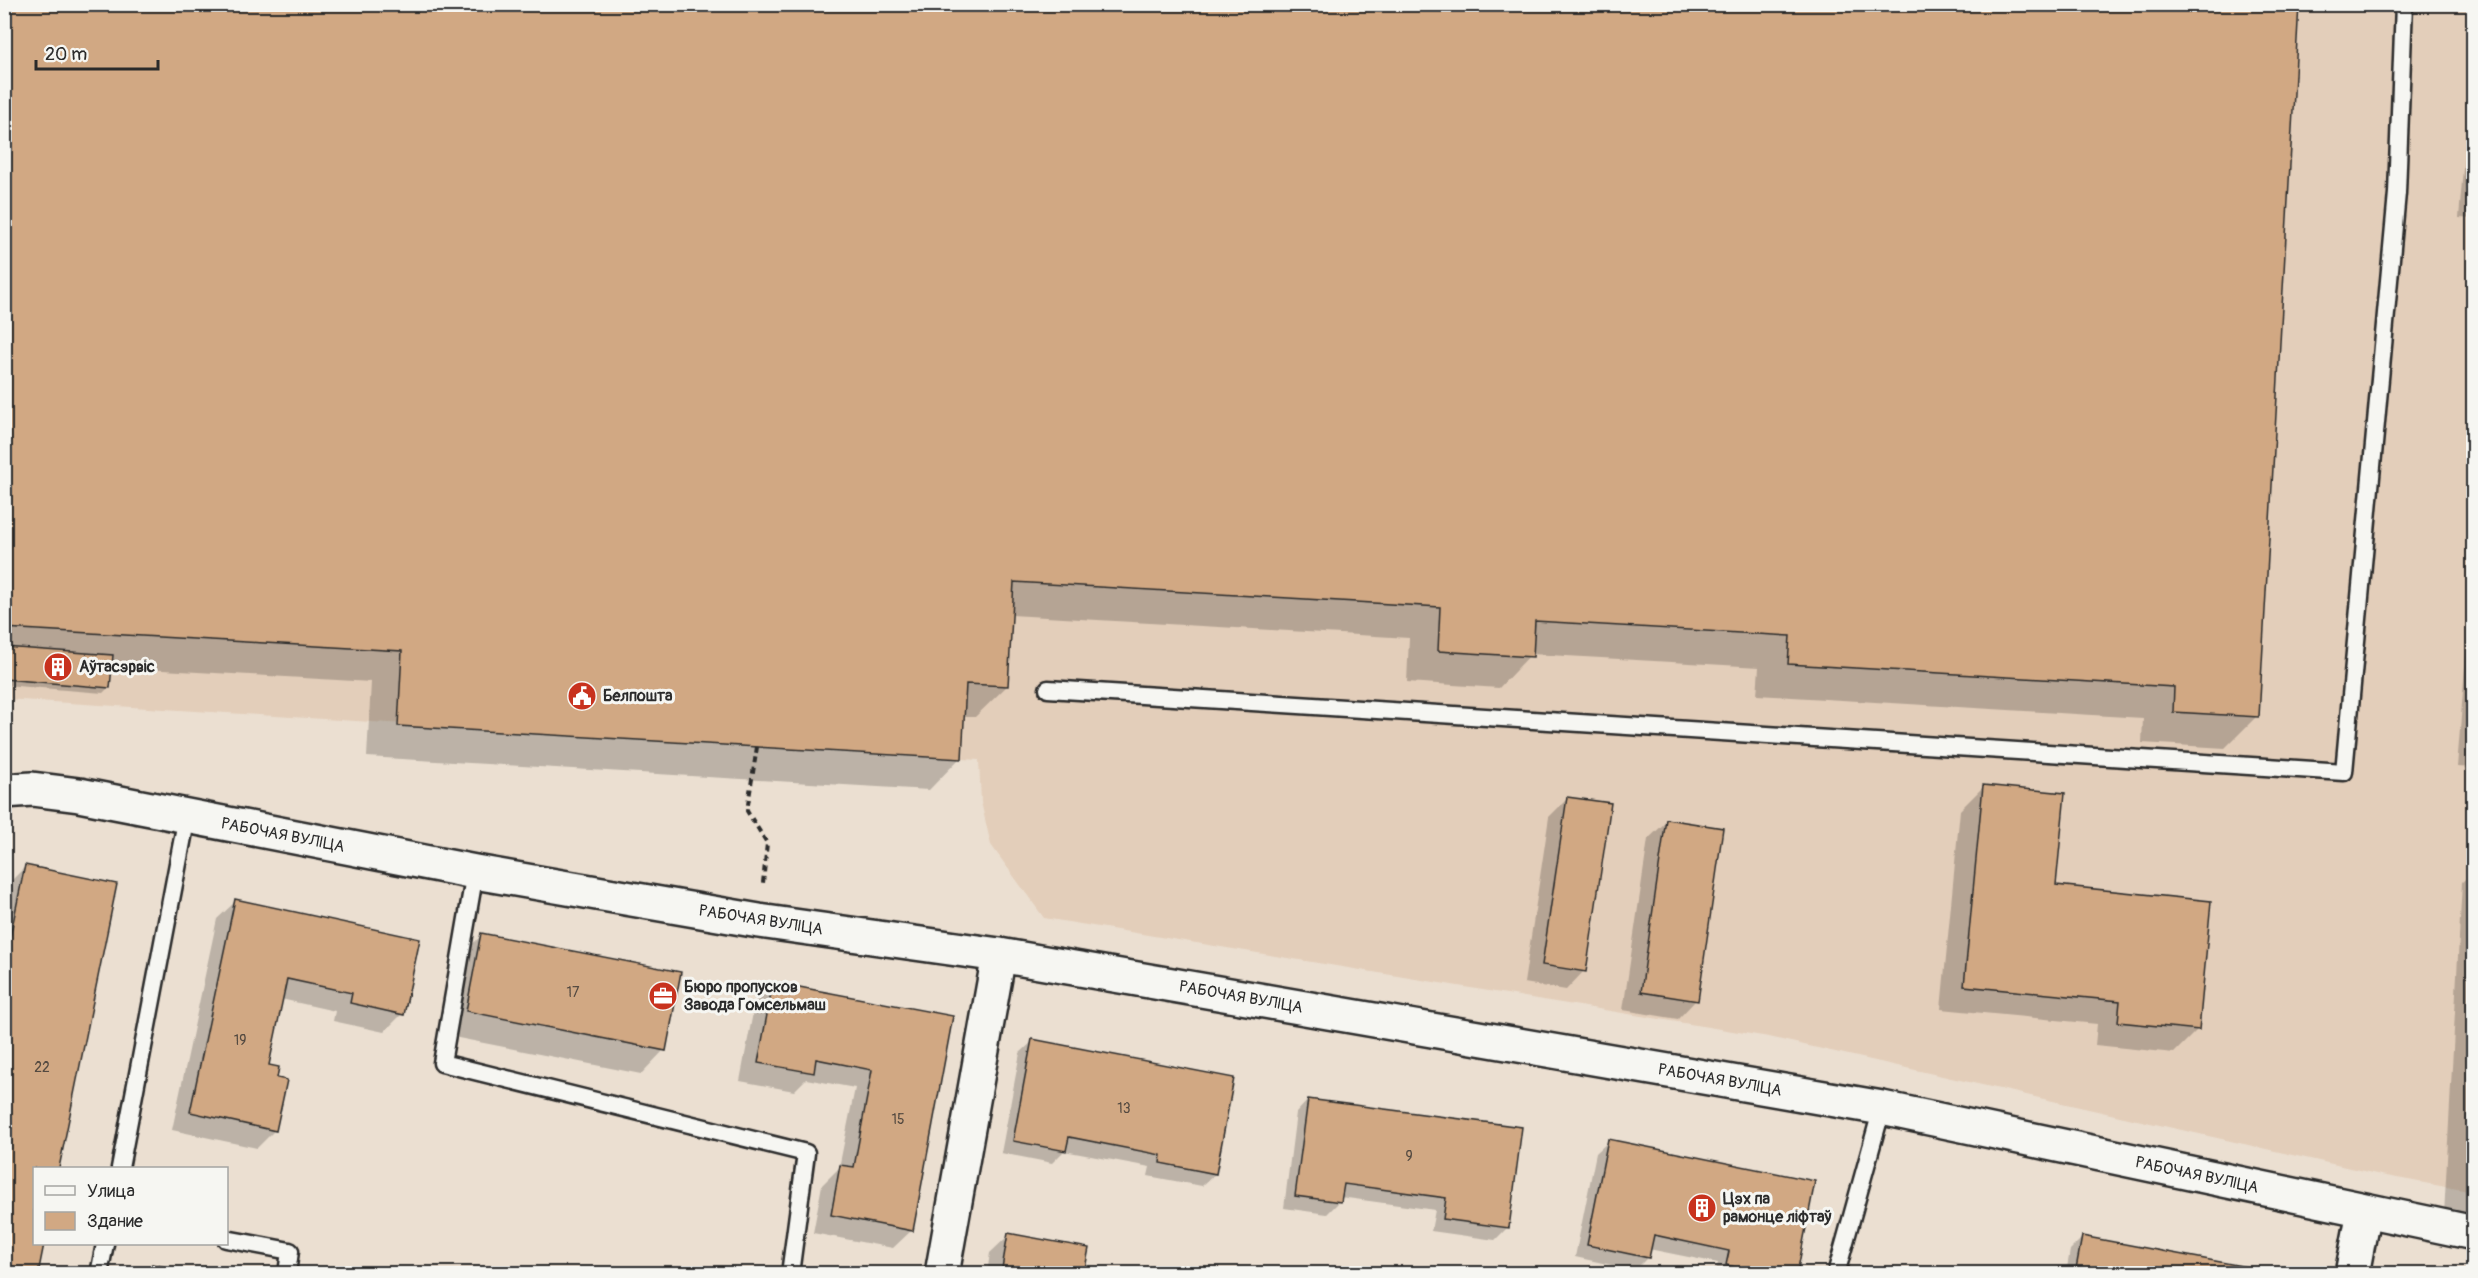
<svg xmlns="http://www.w3.org/2000/svg" width="2478" height="1278" viewBox="0 0 2478 1278" font-family="Pangolin,sans-serif">
<rect width="100%" height="100%" fill="#ebdfd1"/>
<filter id="ink" filterUnits="userSpaceOnUse"><feTurbulence type="fractalNoise" baseFrequency=".0167" numOctaves="2"/><feDisplacementMap in="SourceGraphic" scale="12" xChannelSelector="R" yChannelSelector="G"/><feConvolveMatrix kernelMatrix="1 2 1 2 8 2 1 2 1" color-interpolation-filters="sRGB"/></filter>
<g filter="url(#ink)">
<polygon fill="#e3ceba" points="4,5 2473,5 2473,1192 2381,1175 1769,1037 1044,918 991,845 981,802 979,760 5,699"/>
<g fill="#0003">
<polygon points="4,4 2297,4 2257,716 2225,748 2142,743 2143,718 1757,695 1759,667 1531,654 1499,688 1407,682 1409,638 1011,615 1007,686 975,717 963,717 960,758 929,790 367,757 371,682 110,667 109,687 103,693 4,685"/>
<polygon points="2474,31 2474,219 2459,218"/>
<polygon points="2474,552 2474,768 2457,767"/>
<polygon points="1984,786 2054,887 2198,1029 2174,1053 2095,1045 2097,1024 1941,1009 1960,810"/>
<polygon points="1567,799 1584,971 1566,990 1524,983 1549,817"/>
<polygon points="1667,821 1696,1000 1678,1019 1623,1010 1648,839"/>
<polygon points="25,867 115,885 58,1168 34,1168 34,1244 43,1244 37,1274 4,1274 4,888"/>
<polygon points="2474,871 2474,1217 2444,1215 2462,882"/>
<polygon points="236,901 402,1014 384,1032 333,1021 335,1011 281,999 267,1066 275,1080 275,1130 257,1148 172,1130 217,919"/>
<polygon points="482,935 664,1050 641,1074 443,1035 458,958"/>
<polygon points="774,984 951,1018 912,1230 893,1248 813,1233 822,1185 839,1168 855,1088 806,1079 794,1091 740,1081 755,1002"/>
<polygon points="1033,1041 1215,1174 1202,1186 1148,1176 1150,1167 1064,1151 1052,1163 1001,1153 1020,1053"/>
<polygon points="1308,1100 1508,1227 1495,1240 1431,1231 1435,1210 1340,1197 1340,1201 1327,1214 1284,1208 1296,1113"/>
<polygon points="1609,1141 1795,1274 1715,1274 1718,1263 1649,1249 1647,1258 1635,1270 1575,1257 1596,1153"/>
<polygon points="1009,1235 1083,1274 987,1274 990,1253"/>
<polygon points="2082,1238 2273,1274 2066,1274 2070,1250"/>
</g>
<g fill="#d1a883" stroke="#2b2b2b" stroke-width="1.5">
<polygon points="4,4 2299,4 2259,717 2173,712 2174,687 1788,664 1790,636 1535,621 1533,657 1438,651 1440,607 1014,582 1008,686 966,684 962,759 398,726 402,651 4,628"/>
<polygon points="4,647 113,655 110,688 4,679"/>
<polygon points="1983,785 2065,793 2056,885 2211,901 2199,1030 2118,1022 2120,1001 1964,986"/>
<polygon points="1567,797 1611,803 1586,972 1542,965"/>
<polygon points="1666,819 1723,828 1698,1001 1641,992"/>
<polygon points="25,865 117,884 59,1168 34,1168 34,1244 44,1244 38,1274 4,1274 4,966"/>
<polygon points="235,899 420,939 404,1015 350,1003 352,993 287,979 269,1065 279,1067 277,1078 287,1080 276,1131 190,1112"/>
<polygon points="481,933 681,972 666,1051 466,1011"/>
<polygon points="773,982 953,1016 913,1231 831,1215 840,1165 854,1167 872,1070 816,1059 814,1073 758,1063"/>
<polygon points="1032,1039 1234,1078 1216,1174 1160,1163 1161,1155 1069,1137 1066,1151 1013,1141"/>
<polygon points="2474,1071 2474,1192 2467,1192"/>
<polygon points="1308,1099 1522,1127 1509,1228 1443,1219 1446,1198 1344,1184 1341,1202 1295,1196"/>
<polygon points="1608,1139 1815,1181 1797,1274 1769,1274 1726,1265 1729,1251 1654,1235 1649,1258 1587,1245"/>
<polygon points="1008,1233 1089,1248 1084,1274 1001,1274"/>
<polygon points="2082,1236 2279,1273 2278,1274 2075,1274"/>
<polygon points="152,1264 198,1274 150,1274"/>
</g>
<g fill="none" stroke-linecap="round" stroke-linejoin="round">
<g stroke="#2b2b2b" stroke-width="21">
<g id="lane">
<polyline points="1048,689 2344,772 2397,193 2404,4"/>
<polyline points="475,872 442,1063 806,1153 790,1274"/>
<polyline points="120,1168 187,816"/>
<polyline points="226,1239 290,1251 287,1274"/>
<polyline points="99,1274 105,1244"/>
<polyline points="1836,1274 1882,1108"/>
</g>
</g>
<g stroke="#2b2b2b" stroke-width="38">
<g id="street">
<polyline points="4,791 32,789 79,795 475,872 759,921 999,955 1882,1108 2474,1233"/>
<polyline points="942,1274 999,955"/>
<polyline points="2352,1274 2364,1211"/>
</g>
</g>
<polyline stroke="#2b2b2b" stroke-width="4" stroke-dasharray="6 4.5" stroke-linecap="butt" points="757,747 747,811 767,843 763,883"/>
<use href="#lane" stroke="#f6f6f2" stroke-width="16"/>
<use href="#street" stroke="#f6f6f2" stroke-width="33"/>
</g>
</g>
<defs>
<g id="building-disc" transform="scale(1.5)"><circle r="9.5" fill="#c8321e" stroke="#f6f6f2"/><path d="M-4-6H4V6H1V3H-1V6H-4ZM-2.5-4.3h1.7v1.8h-1.7ZM.8-4.3h1.7v1.8H.8ZM-2.5-1h1.7V.8h-1.7ZM.8-1h1.7V.8H.8Z" fill="#fff"/></g>
<g id="civic-disc" transform="scale(1.5)"><circle r="9.5" fill="#c8321e" stroke="#f6f6f2"/><path d="M-.6-6.5H3V-4.5H.6V-3L4-1V1h2V6H-6V1h2V-1L-.6-3ZM-1.2 2.5V6h2.4V2.5Z" fill="#fff"/></g>
<g id="office-disc" transform="scale(1.5)"><circle r="9.5" fill="#c8321e" stroke="#f6f6f2"/><path d="M-6-3h4V-5.5h4V-3h4V5H-6ZM-1-4.5V-3h2v-1.5ZM-6 0V1H6V0Z" fill="#fff"/></g>
</defs>
<g fill-rule="evenodd">
<use href="#building-disc" x="58" y="667"/>
<use href="#civic-disc" x="582" y="696"/>
<use href="#office-disc" x="663" y="996"/>
<use href="#building-disc" x="1702" y="1208"/>
</g>
<g text-anchor="middle" dominant-baseline="central" stroke-width="6" stroke-linejoin="round" paint-order="stroke">
<g font-size="14" fill="#544a41">
<text x="573" y="992">17</text>
<text x="240" y="1040">19</text>
<text x="42" y="1067">22</text>
<text x="1124" y="1108">13</text>
<text x="898" y="1119">15</text>
<text x="1409" y="1156">9</text>
</g>
<g font-size="16" font-weight="bold" fill="#2b2b2b" stroke="#f6f6f2" text-anchor="start">
<text x="79" y="667">Аўтасэрвіс</text>
<text x="603" y="696">Белпошта</text>
<text x="684" y="987">Бюро пропусков<tspan x="684" dy="18">Завода Гомсельмаш</tspan></text>
<text x="1723" y="1199">Цэх па<tspan x="1723" dy="18">рамонце ліфтаў</tspan></text>
</g>
<g font-size="16" fill="#2b2b2b" stroke="#f6f6f2">
<text transform="translate(283 835) rotate(11)">РАБОЧАЯ ВУЛІЦА</text>
<text transform="translate(761 920) rotate(9)">РАБОЧАЯ ВУЛІЦА</text>
<text transform="translate(1241 997) rotate(10)">РАБОЧАЯ ВУЛІЦА</text>
<text transform="translate(1720 1080) rotate(10)">РАБОЧАЯ ВУЛІЦА</text>
<text transform="translate(2197 1175) rotate(12)">РАБОЧАЯ ВУЛІЦА</text>
</g>
</g>
<rect width="2478" height="1278" fill="none" stroke="#f6f6f2" stroke-width="24"/>
<rect x="12" y="12" width="2454" height="1254" fill="none" stroke="#2b2b2b" stroke-width="2" filter="url(#ink)"/>
<rect x="33" y="1167" width="195" height="78" fill="#f6f6f2" stroke="#a5a5a2" stroke-width="1.5"/>
<rect x="45" y="1186" width="30" height="9" fill="#f6f6f2" stroke="#a5a5a2" stroke-width="1.5"/>
<text x="87" y="1197" font-size="18" fill="#2b2b2b">Улица</text>
<rect x="45" y="1212" width="30" height="18" fill="#d1a883" stroke="#a5a5a2" stroke-width="1.5"/>
<text x="87" y="1227" font-size="18" fill="#2b2b2b">Здание</text>
<path d="M36 60v9h122v-9" fill="none" stroke="#2b2b2b" stroke-width="3"/>
<text x="45" y="60" font-size="18" fill="#2b2b2b" stroke="#f6f6f2" stroke-width="4.5" paint-order="stroke">20 m</text>
</svg>
